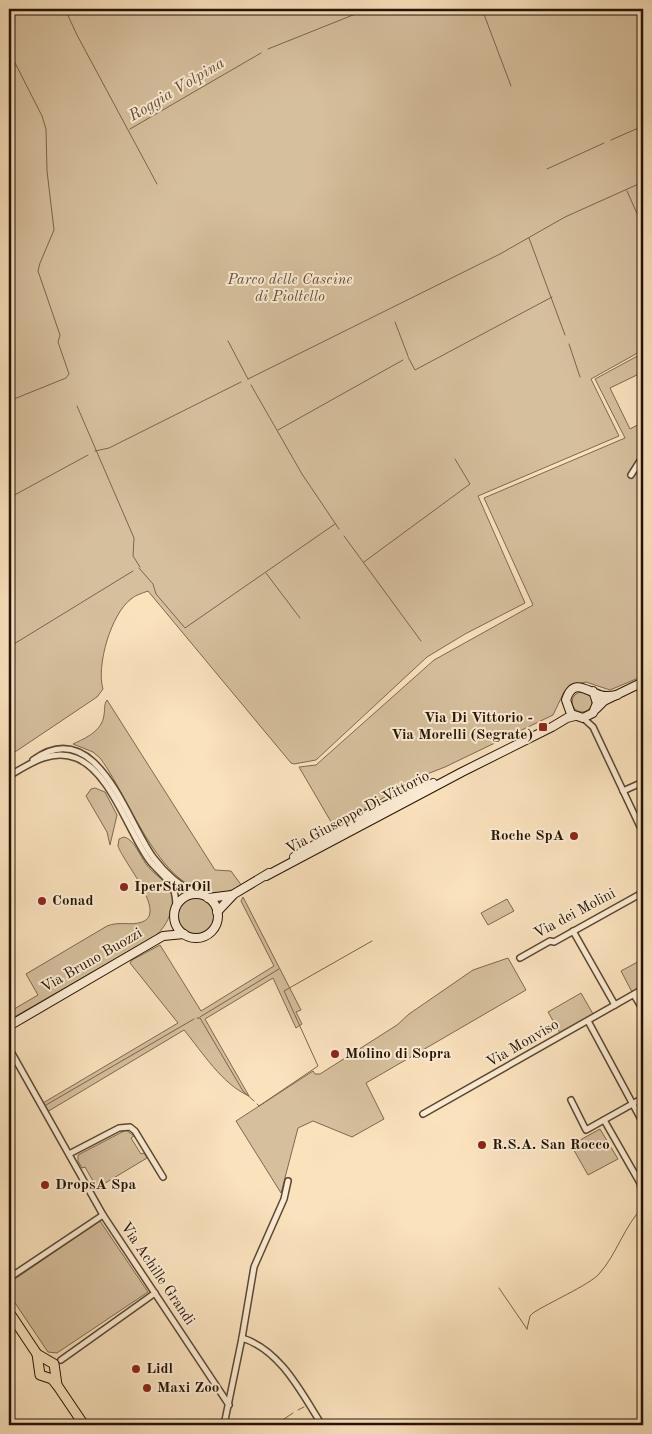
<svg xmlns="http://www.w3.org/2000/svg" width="652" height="1434" viewBox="0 0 652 1434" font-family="'Old Standard TT',serif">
<rect width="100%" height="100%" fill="#fae2bd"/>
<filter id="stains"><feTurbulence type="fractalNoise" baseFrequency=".004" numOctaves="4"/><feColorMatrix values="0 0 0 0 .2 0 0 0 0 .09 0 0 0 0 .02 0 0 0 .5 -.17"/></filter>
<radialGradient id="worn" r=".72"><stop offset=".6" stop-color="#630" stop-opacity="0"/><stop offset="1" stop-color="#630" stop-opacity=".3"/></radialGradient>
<g fill="#d6bf9d" stroke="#7d6950">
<path d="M9 9H643V350L591 379 619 436 478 496 525 603 465 634 427 657 316 760 294 764 291 763 148 591C143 593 135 595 131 599 111 614 96 666 103 689L97 697 9 756Z"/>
<polygon points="643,353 643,372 610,388 630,429 643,422 643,446 640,451 643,453 643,676 610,690 586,682 572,685 564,692 553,715 445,767 417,778 334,827 299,767 316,765 434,660 533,605 484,498 625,438 595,379"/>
<circle cx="582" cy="702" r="10"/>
<path d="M107 700 215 870 231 871 242 886C169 923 133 801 100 758L93 752 73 744C86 738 102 731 104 715 105 709 104 704 107 700Z"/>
<polygon points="95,788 105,792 117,815 110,845 107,832 86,796 91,789"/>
<path d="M124 837C134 839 140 856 146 864 152 873 162 878 168 886 179 901 168 926 155 936L9 1020V1012L38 995 26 974 107 926C119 921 131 926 142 922 168 913 123 862 118 846L119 839Z"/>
<circle cx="196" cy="916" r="20"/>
<path d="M243 897 301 1010 296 1012 302 1024 296 1028 273 978 205 1019 249 1096C222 1084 203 1053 184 1030L47 1112 43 1103 178 1023 130 963 132 960 160 945 201 1011 274 966 241 901Z"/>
<polygon points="507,899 514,911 488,925 481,913"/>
<polygon points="508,958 526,990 366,1083 384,1119 352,1137 313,1121 298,1128 281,1193 236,1121 313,1071 315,1074 320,1074 397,1025 409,1014 473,970"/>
<polygon points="643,959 643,986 632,992 621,971"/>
<polygon points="581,993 593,1014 560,1033 548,1012"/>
<polygon points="600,1129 618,1159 588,1175 571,1145"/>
<polygon points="126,1130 134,1136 131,1138 141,1154 144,1153 147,1158 97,1188 85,1167 82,1168 78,1161 78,1155"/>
<polygon points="100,1221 148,1292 57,1353 48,1352 9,1294 9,1283"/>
</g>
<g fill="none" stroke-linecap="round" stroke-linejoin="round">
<g stroke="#79654c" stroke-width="1">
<polyline points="65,9 77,35 157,184"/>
<polyline points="482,9 511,86"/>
<polyline points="268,49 368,9"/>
<polyline points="9,51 42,116 46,129 47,171 54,230 40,263 38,271 60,335 58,342 69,374 66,378 9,401"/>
<polyline points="130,129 261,53"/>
<polyline points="611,140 643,126"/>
<polyline points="547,169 604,143"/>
<polyline points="627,191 643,227"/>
<polyline points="529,238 565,335"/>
<polyline points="395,322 408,356"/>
<polyline points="228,341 248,379"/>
<polyline points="569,344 580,377"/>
<polyline points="408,357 415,370 552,297"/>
<polyline points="248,379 500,254 565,217 643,182"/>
<polyline points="251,385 302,474 339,529"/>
<polyline points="77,406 134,538 133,556 140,567"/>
<polyline points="278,430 403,360"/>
<polyline points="95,451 109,448 241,382"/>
<polyline points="9,498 88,455"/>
<polyline points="344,536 421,641"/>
<polyline points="364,562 470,484 455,459"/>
<polyline points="139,568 153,584 156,594 185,628 335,524"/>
<polyline points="266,573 300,618"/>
<polyline points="9,647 133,571"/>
<polyline points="200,1017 279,969"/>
<polyline points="197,1018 200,1018 243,1091 254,1101"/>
<polyline points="257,1104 259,1106 318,1066 284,991 372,941"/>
<polyline points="46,1105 194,1019"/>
<polyline points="499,1288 527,1329"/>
<path d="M527 1329 530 1316 533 1313C548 1303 589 1285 599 1274 617 1254 624 1226 643 1207"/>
<polyline points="298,1410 304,1407"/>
<polyline points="275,1425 293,1413"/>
</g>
<g stroke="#5a4731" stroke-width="8">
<g id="minor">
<polyline points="631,475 643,456"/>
<polyline points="583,718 593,727 643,833"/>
<path d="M33 760C97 714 126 820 153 857 165 873 178 885 196 894"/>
<path d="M9 776C29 764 52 748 76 758 110 771 128 831 149 860 156 870 169 878 173 889 176 895 176 902 176 908"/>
<polyline points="623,791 643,782"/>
<polyline points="573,931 615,1005"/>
<polyline points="520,958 550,941 554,942 642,893"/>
<polyline points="634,995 643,1010"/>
<polyline points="588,1021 643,1123"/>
<polyline points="9,1048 103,1215 229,1405"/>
<polyline points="571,1100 586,1130 643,1098"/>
<polyline points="423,1114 643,989"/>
<polyline points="604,1120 640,1183 642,1194"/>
<polyline points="69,1154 119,1128 130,1127 135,1131 163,1177"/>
<polyline points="9,1278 103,1215"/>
<path d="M242 1338C281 1350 302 1394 322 1425"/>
<polyline points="61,1360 155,1293"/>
<polyline points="224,1425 242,1338 254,1267 284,1199 288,1181"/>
</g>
</g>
<g stroke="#241302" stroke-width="10">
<g id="secondary">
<path d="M593 691 597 703 593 713 583 718 571 714 566 700C573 677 587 691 600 695 606 697 612 696 617 695"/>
<polyline points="596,709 604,701 643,682"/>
<polyline points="294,857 361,817 433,783"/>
<polyline points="266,876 462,772 552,727 567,718 575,716"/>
<circle cx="196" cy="916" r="22"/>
<polyline points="208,898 232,895"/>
<polyline points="217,912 234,894 269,873"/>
<polyline points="9,1026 163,936 184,934"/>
</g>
</g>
<g stroke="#241302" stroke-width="11">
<g id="primary">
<polyline points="9,1312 37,1354 40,1375 52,1379 57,1385 84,1425"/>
<polyline points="37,1354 54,1364 57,1385"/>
</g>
</g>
<use href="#minor" stroke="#fcecd4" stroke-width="5"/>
<use href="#secondary" stroke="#fcecd4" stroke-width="8"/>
<use href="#primary" stroke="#fae2bd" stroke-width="9"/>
</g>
<g fill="#8f2418" stroke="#fcecd4" stroke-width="2">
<rect x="538" y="722" width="10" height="10" rx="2.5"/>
<circle cx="574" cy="836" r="5"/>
<circle cx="124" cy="887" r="5"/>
<circle cx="42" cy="901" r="5"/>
<circle cx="335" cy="1054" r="5"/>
<circle cx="482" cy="1145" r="5"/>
<circle cx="45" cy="1185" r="5"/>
<circle cx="136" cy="1369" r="5"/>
<circle cx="147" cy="1388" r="5"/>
</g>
<g text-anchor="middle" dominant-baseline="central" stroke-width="4" stroke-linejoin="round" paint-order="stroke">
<g font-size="15" font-style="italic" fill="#624f38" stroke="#fcecd4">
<text x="290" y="280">Parco delle Cascine<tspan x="290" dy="17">di Pioltello</tspan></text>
</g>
<g font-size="15" font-weight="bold" fill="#241302" stroke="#fcecd4" text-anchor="start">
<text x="533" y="718" text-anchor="end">Via Di Vittorio -<tspan x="533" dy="17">Via Morelli (Segrate)</tspan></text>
<text x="564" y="836" text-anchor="end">Roche SpA</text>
<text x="134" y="887">IperStarOil</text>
<text x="52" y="901">Conad</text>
<text x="345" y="1054">Molino di Sopra</text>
<text x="492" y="1145">R.S.A. San Rocco</text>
<text x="55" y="1185">DropsA Spa</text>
<text x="146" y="1369">Lidl</text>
<text x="157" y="1388">Maxi Zoo</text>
</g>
<g font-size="15" fill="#241302" stroke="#fcecd4">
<text transform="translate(358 813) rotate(-28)">Via Giuseppe Di Vittorio</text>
<text transform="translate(575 914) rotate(-28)">Via dei Molini</text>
<text transform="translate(92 961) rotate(-30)">Via Bruno Buozzi</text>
<text transform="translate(523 1044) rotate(-30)">Via Monviso</text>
<text transform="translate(157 1274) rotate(56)">Via Achille Grandi</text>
</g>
<g font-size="16" font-style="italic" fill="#635139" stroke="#fcecd4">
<text transform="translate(177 90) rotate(-31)">Roggia Volpina</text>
</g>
</g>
<rect width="652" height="1434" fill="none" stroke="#fae2bd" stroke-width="30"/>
<rect x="10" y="10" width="632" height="1414" fill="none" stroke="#241302" stroke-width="2.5"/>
<rect x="15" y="15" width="622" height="1404" fill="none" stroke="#241302"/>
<rect width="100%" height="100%" filter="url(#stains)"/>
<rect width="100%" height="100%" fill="url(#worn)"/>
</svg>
